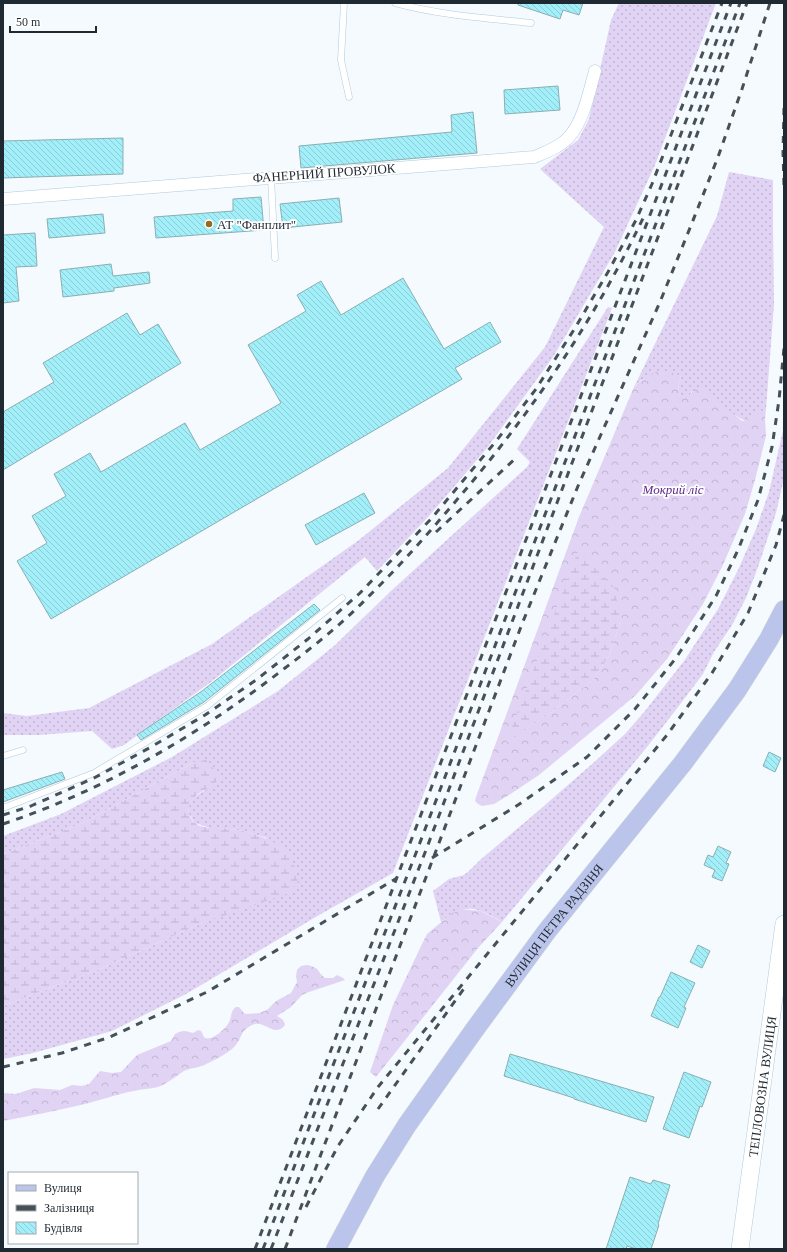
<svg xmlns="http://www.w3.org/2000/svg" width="787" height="1252" viewBox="0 0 787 1252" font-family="Georgia,serif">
<defs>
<pattern id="grass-dots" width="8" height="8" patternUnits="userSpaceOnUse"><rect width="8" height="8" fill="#e1d3f4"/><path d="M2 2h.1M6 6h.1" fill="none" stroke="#c1b5d2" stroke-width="1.8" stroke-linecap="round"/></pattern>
<pattern id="forest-crowns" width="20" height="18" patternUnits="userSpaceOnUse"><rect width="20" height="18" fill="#e1d3f4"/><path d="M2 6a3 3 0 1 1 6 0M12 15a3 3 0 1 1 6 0" fill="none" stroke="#c1b5d2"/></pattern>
<pattern id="wetland-marsh" width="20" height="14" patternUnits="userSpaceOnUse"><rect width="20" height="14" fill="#e1d3f4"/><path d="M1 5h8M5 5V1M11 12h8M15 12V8" fill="none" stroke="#c1b5d2"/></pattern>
<pattern id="building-back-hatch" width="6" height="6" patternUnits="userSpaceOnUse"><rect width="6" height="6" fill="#a2eff9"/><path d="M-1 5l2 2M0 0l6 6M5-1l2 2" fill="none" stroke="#8bcdd6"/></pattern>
</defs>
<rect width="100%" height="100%" fill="#f4fafe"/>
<g fill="url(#grass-dots)">
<polygon points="619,3 716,3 655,165 615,252 553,357 487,448 429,516 377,571 365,557 211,682 124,745 112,749 92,731 39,735 3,735 3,713 27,716 89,708 212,644 359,540 448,468 545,347 604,227 540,169 578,140 589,119 611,20"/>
<path d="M729 172 773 180V228L774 304 766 409 745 421 692 391 689 397 687 398C675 396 678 386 681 377 674 370 653 375 644 379 640 380 637 384 634 387L717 216Z"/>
<polygon points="608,307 612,308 393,873 314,918 186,994 112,1031 33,1053 3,1059 3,1006 100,969 202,923 267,838 244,831 230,829 210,828 195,823 189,814 189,805 194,797 212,786 194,762 83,823 3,854 3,836 61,814 172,757 278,691 334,646 392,590 527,467 530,462 517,449"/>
<path d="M784 426V478L776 513 757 570 746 598 732 625 714 652 703 674 675 711 647 747 502 922C477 907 465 902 441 922L433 891 449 879 464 875 469 871 480 860 530 818 591 765 625 734 645 711 684 661 718 609 738 570 756 529 769 492Z"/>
</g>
<g fill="url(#forest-crowns)" fill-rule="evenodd">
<path d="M656 372C665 372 675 371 681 377 678 386 675 396 687 398 691 395 692 391 697 387L702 388 742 421H744L766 409 765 419 766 436 755 480 745 514 722 567 703 604 667 659 636 695 539 775 509 795 494 804 482 806 478 804 475 801 476 797 579 517 634 387 643 379ZM621 619 609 656 593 680 554 710 507 742Z"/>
<polygon points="461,909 481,911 502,922 478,948 376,1077 370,1072 393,1005 422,944 427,934 451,914"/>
<path d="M307 965C321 968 316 971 325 978H333L337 975 343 978 345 980 309 992 302 995 291 1007 277 1016C281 1019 284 1019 285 1025 274 1039 265 1019 252 1025 239 1032 243 1037 235 1046 229 1053 213 1061 204 1065 198 1068 190 1068 184 1071 175 1077 168 1083 158 1087 150 1089 142 1089 134 1091 116 1094 99 1101 81 1105 55 1111 29 1116 3 1121V1093L16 1094 34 1088 60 1090 72 1085 82 1086 89 1084 100 1071 112 1073 121 1072 137 1055 171 1041 175 1034 179 1032 185 1031 193 1033 198 1030 201 1031C202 1033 203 1035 204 1037 210 1043 225 1029 228 1024 232 1018 230 1011 236 1007H239L244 1013 246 1014 259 1013 267 1010 276 1001 291 993 297 982 296 976 297 970 301 966Z"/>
</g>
<g fill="url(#wetland-marsh)">
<polygon points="578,551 614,587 621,619 609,656 593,680 554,710 506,743"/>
<path d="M206 760 213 768 220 778C217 781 214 784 211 787 205 790 197 793 193 799 187 806 187 816 195 823 203 830 220 827 230 829 247 830 275 840 286 851 294 859 296 872 298 882L289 893 202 923 100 969 3 1006V854L83 823 194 762Z"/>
</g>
<g fill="url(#building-back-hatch)" stroke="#8aafb3">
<polygon points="518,3 583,3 579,15 563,10 560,19 518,5"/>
<polygon points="558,86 560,110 505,114 504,90"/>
<polygon points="473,112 477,153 301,168 299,146 452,132 451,115"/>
<polygon points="123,138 123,174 3,178 3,141"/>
<polygon points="261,197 264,230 156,238 154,217 233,211 233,199"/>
<polygon points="339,198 342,222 283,228 280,204"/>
<polygon points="103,214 105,233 49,238 47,219"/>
<polygon points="35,233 37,266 16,267 19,301 3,303 3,235"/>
<polygon points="111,264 113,276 149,272 150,283 114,288 114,291 63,297 60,270"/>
<polygon points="403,278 444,349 490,322 501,342 455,368 462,379 51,619 17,561 47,543 32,516 66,496 54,474 90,453 101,472 185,423 200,450 281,403 248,345 306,311 297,295 321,281 341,315"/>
<polygon points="127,313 140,335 158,324 181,363 3,470 3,412 54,382 43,363"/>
<polygon points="364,493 375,513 316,545 305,525"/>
<polygon points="314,604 320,610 204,702 141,740 137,735 202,691"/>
<polygon points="769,752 781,758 775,772 763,766"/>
<polygon points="62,772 65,779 3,802 3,790"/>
<polygon points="718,846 731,852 726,863 729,864 722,881 712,877 715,870 704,865 708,855 713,857"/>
<polygon points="698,945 710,951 702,968 690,962"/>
<polygon points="671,972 695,983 684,1007 686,1008 678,1028 651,1016 659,997 660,997"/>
<polygon points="510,1054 654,1097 646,1122 574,1099 574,1098 504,1076"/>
<polygon points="684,1072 711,1082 702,1107 700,1106 689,1138 663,1129"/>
<polygon points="630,1177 651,1184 653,1180 670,1185 658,1224 659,1225 651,1249 636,1249 627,1246 626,1249 606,1249"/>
</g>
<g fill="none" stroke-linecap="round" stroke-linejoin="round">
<g stroke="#afcade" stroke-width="7">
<g id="lane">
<polyline points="344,3 341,60 349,97"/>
<path d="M395 3C439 15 485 18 531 23"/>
<polyline points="271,177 275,258"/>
<polyline points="3,756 23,750"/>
<polyline points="3,808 94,773 207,706 342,598"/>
</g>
</g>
<g stroke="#afcade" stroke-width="13">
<path id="street" d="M3 199 534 157C546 152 560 147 569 137 584 120 589 92 595 71"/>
</g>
<g stroke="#afcade" stroke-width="18">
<g id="secondary">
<path id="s1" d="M740 1249 784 924"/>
</g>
</g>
<g stroke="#d2d4d6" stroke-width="20">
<g id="primary">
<path id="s2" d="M336 1249 375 1176 407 1125 475 1029 547 931 683 763 737 690 769 639 784 610"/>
</g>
</g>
<use href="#lane" stroke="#fff" stroke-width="6"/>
<use href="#street" stroke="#fff" stroke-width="12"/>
<use href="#secondary" stroke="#fff" stroke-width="17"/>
<use href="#primary" stroke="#bbc5ec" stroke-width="19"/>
<g stroke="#465057" stroke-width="3" stroke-dasharray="7 7" stroke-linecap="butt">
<polyline points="784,108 783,153 784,185"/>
<polyline points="436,532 516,458"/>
<polyline points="3,815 31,806 94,778 151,747 205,715 256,680 308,639 360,593 431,519 497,440 536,389 575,328 608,272 636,220 652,184 722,3"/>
<path d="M3 824C105 790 200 734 285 668 314 646 343 623 368 597 405 561 439 521 472 482 540 400 600 310 645 214"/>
<polyline points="432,858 518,805 587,757 635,709 676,658 716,596 738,550 758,500 772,447 779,400 784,348"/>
<polyline points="3,1067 62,1053 110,1037 207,992 397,878"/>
<polyline points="378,1109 465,987"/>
<polyline points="306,1207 338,1146 378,1087 667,735 712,673 748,613 776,545 784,515"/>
<polyline points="255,1249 731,3"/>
<polyline points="263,1249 321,1096 416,853 740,3"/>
<polyline points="271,1249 426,850 569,471 747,3"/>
<polyline points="285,1249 522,624 578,486 660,302 692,223 718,157 742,89 770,3"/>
</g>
</g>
<circle fill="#99691b" stroke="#fff" stroke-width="1.5" cx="209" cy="224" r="4"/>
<g text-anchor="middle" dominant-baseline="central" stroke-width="3.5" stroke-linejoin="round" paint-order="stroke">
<g font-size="13" fill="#1f2931" stroke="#fff">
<text transform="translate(324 173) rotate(-4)">ФАНЕРНИЙ ПРОВУЛОК</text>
<text stroke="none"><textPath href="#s2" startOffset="391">ВУЛИЦЯ ПЕТРА РАДЗІНЯ</textPath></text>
<text stroke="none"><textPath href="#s1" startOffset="164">ТЕПЛОВОЗНА ВУЛИЦЯ</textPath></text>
</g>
<g font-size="13" fill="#1f2931" stroke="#fff" text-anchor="start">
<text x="217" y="224">АТ "Фанплит"</text>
</g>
<g font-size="13" font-style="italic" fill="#602a8e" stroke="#fff">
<text x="673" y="489">Мокрий ліс</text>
</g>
</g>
<rect width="787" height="1252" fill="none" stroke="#1f2931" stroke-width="8"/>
<rect x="8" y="1172" width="130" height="72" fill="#ffffff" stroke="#a5a9ad"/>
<rect x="16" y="1185" width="20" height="6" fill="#bbc5ec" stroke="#a5a9ad"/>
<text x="44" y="1192" font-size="12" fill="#1f2931">Вулиця</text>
<rect x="16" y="1205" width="20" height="6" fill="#465057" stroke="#a5a9ad"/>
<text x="44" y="1212" font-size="12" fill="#1f2931">Залізниця</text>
<rect x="16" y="1222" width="20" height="12" fill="url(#building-back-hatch)" stroke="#a5a9ad"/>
<text x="44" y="1232" font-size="12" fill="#1f2931">Будівля</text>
<path d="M10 26v6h86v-6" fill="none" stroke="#1f2931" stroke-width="2"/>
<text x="16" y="26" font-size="12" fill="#1f2931" stroke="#ffffff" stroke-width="3" paint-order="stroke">50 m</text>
</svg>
